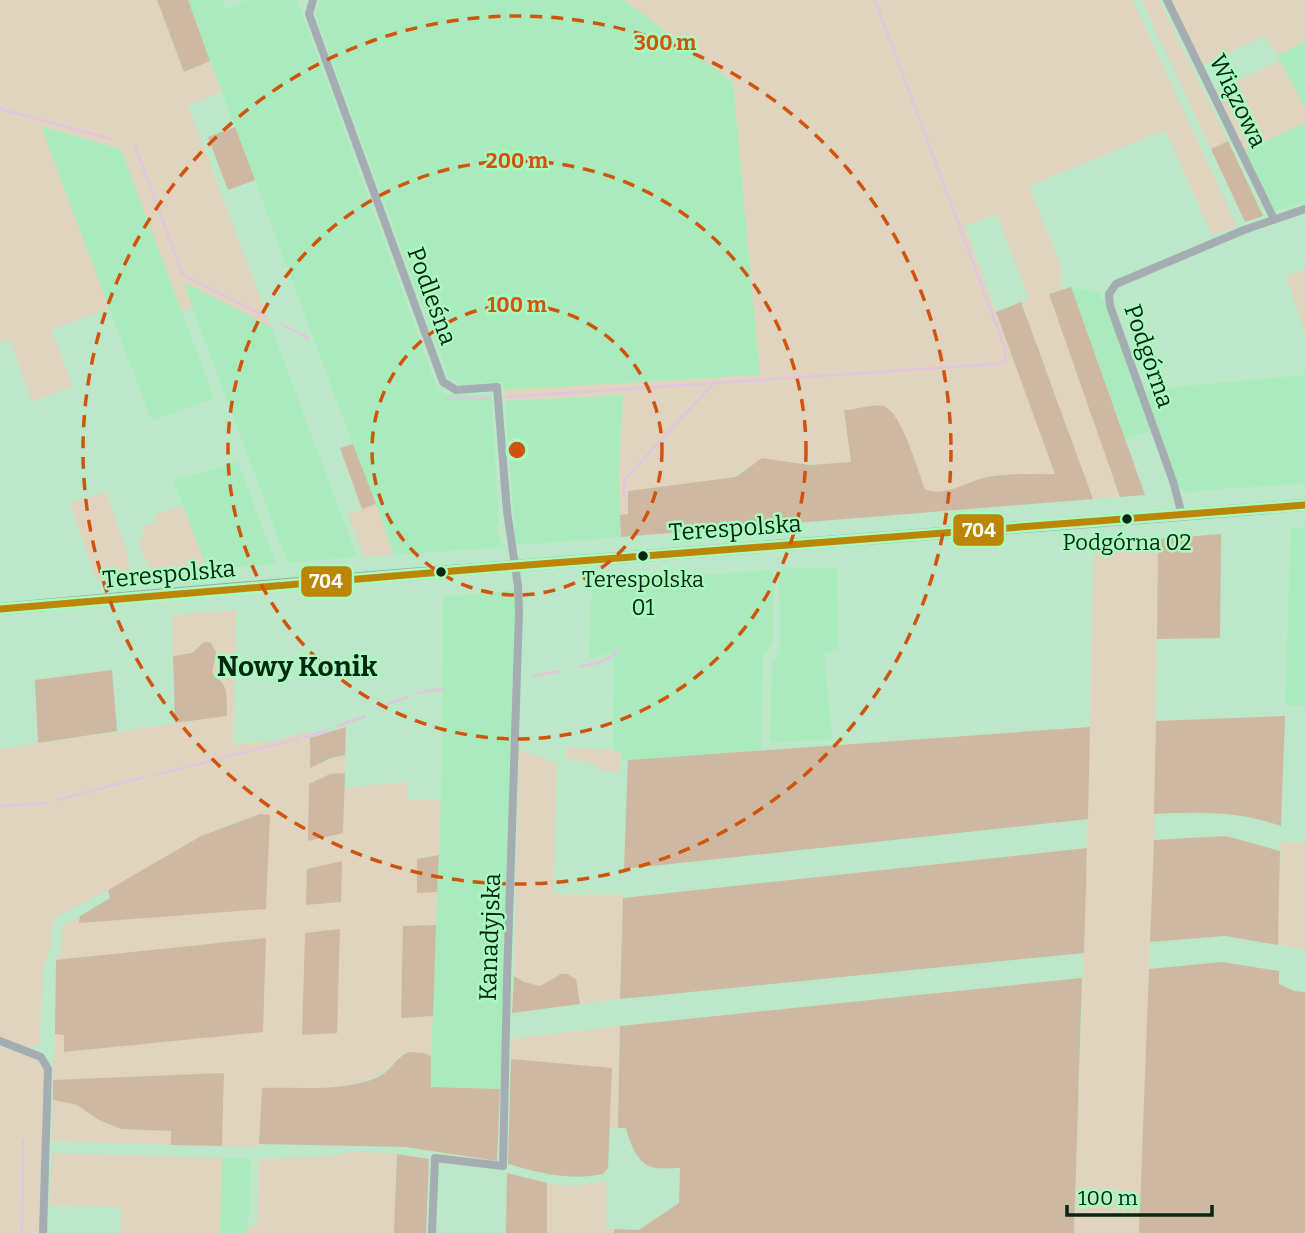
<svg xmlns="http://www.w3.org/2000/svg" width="1305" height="1233" viewBox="0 0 1305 1233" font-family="Bitter,serif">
<rect width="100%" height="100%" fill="#bce7c8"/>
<g fill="#a9ebbc">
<polygon points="188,0 222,0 226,9 248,0 297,0 438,391 447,394 491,395 499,525 495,526 503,547 394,555"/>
<polygon points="321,0 624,0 733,82 760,375 504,390 503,382 463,385 449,378 315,14"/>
<polygon points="1305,41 1305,107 1278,56"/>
<polygon points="1305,123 1305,200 1275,211 1245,151"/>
<polygon points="40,126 121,149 214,398 152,421"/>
<polygon points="183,282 271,327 355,552 355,557 288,563"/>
<polygon points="1071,287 1097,292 1104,301 1150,431 1126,439"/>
<polygon points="1305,375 1305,483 1182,492 1146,394 1151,389"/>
<polygon points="623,395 619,469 621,537 516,545 505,401"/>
<polygon points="238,462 276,564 207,569 174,481"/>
<polygon points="1305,527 1305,705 1285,705 1291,528"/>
<polygon points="837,567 838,650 824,652 832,739 770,743 772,663 780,651 779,569"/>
<polygon points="773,570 773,642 763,656 761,750 622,760 621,753 613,750 614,653 589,658 592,583"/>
<polygon points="515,590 500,1089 430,1087 442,765 443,597"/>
<polygon points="222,1158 251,1158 248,1233 220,1233"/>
</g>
<g fill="#e0d4bf">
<polygon points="0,0 157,0 183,71 210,61 222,92 188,105 271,327 184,282 192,308 182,312 121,149 41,126 109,308 51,330 73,386 32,402 10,340 0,344"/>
<path d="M624 0H1133L1236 224 1233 228 1212 235 1165 130 1029 186 1062 269 1061 289 1049 294 1120 497 1093 499 1021 302 1029 300 997 214 965 226 1055 474C1032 474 1006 472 983 478 966 482 943 498 925 489L898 422 875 405 844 411 851 462C817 467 782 457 749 467 744 468 740 473 736 477L629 491 628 514 620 515 619 469 623 395 505 401 504 390 760 375 733 82Z"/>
<polygon points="1141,0 1159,0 1228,141 1211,149"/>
<polygon points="1171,0 1305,0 1305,41 1278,56 1265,36 1203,65"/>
<polygon points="1280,61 1305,107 1305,123 1245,151 1216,91"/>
<polygon points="1305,269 1305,329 1304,330 1286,276"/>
<polygon points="106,492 128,553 130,576 96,579 70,503"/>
<polygon points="376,504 394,555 364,557 348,514"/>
<polygon points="183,506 207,569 152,573 138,543 143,535 141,527 157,522 154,515"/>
<polygon points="1158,539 1154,840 1139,1233 1074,1233 1084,953 1094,547"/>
<path d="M236 610 233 744 272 741 311 731 310 768 345 755V773L330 774 343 833 344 788 408 782V800L441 799 439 855 425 856 417 892H437L436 925 403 927 401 1018 433 1016 431 1056 423 1053 400 1055C371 1097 308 1087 262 1088L259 1147 222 1146 224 1073 53 1080 55 1034H64L65 1052 263 1031 265 938 56 960 61 952 62 926 80 916 79 923 269 815C231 814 145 870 109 890 91 899 73 908 56 917L51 931 53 940 43 968 40 1042 38 1046 27 1048 0 1039V749L227 716C226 707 226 696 223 687 218 673 206 677 216 658L211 643H203L187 655 173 656 172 615Z"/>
<polygon points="566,747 613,750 621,753 620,772 602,771 594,763 566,759"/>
<polygon points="519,749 557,764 553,894 623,894 620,999 580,1004 576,979 557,976 540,986 524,982 514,976"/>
<polygon points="1281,841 1305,844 1305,949 1278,945"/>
<polygon points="620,1026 618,1128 609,1129 611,1068 511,1059 512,1039"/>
<path d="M0 1047C15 1052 37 1055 45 1071L41 1233H0Z"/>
<polygon points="53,1100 77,1105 99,1120 121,1129 171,1131 171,1145 52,1141"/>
<polygon points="355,1151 397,1154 394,1233 248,1233 249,1225 257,1226 259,1159 333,1156"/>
<polygon points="52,1153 222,1158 220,1233 121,1233 121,1207 49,1205"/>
<path d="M607 1181 606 1229H614V1233H547V1183C568 1188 587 1185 607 1181Z"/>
</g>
<g fill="#cfb8a2">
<polygon points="157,0 188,0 210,61 184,72"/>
<polygon points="235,127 255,180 228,190 208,137"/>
<polygon points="1228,141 1263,216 1245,222 1211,149"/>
<polygon points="1071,287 1145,495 1120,497 1049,294"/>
<path d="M1021 302 1093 499 621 537 620 515 628 514V491L736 477 762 458 810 465 851 462 844 410C857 410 870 404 883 406 901 410 918 471 925 489 943 498 966 482 983 478 1006 472 1032 475 1055 474L996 312Z"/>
<polygon points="353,444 376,504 362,509 340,448"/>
<polygon points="1221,534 1220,638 1157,639 1158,539"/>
<path d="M208 642 211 643 217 654C205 687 221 670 226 691 227 699 227 708 227 716L175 723 173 656 192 653 203 643Z"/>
<polygon points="112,670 117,731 38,743 35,680"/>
<path d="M1285 716 1281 826C1239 811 1197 812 1154 814L1156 721Z"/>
<polygon points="346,727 345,755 331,758 310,768 310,738"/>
<polygon points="1090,727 1088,819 624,869 628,760"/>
<polygon points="345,773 343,833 308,841 309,784 330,774"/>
<polygon points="260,814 270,815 266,909 79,923 80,916 110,898 108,890 201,836"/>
<polygon points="1226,836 1280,851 1278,945 1225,936 1150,942 1154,840"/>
<polygon points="1087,848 1084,953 620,999 623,898"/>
<polygon points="439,855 437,892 417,893 417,859"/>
<polygon points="342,861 341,902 306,905 307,869"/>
<polygon points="436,925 433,1016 401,1018 403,926"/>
<polygon points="340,929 337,1033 302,1035 305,933"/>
<polygon points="266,938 263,1032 64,1052 64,1035 55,1034 56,960"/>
<polygon points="1222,962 1279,971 1279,984 1294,991 1305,992 1305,1233 1139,1233 1149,969"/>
<polygon points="561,974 567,974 576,979 580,1004 512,1013 514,976 524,982 540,986"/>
<path d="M1082 978 1074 1233H614V1229L639 1230 679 1203 680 1168C673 1168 664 1169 656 1168 638 1166 630 1144 626 1128H618L620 1026Z"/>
<path d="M410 1052 423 1053 431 1056V1087L500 1089 497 1161 406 1147 259 1144 262 1088C299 1087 342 1092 376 1078 393 1071 394 1057 410 1052Z"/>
<path d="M511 1059 612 1068 608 1168 603 1174C570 1181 540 1173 508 1164Z"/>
<polygon points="224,1073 222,1146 171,1145 171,1131 121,1129 99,1120 77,1105 53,1100 53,1080"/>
<polygon points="397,1154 429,1159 426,1233 394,1233"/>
<polygon points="507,1173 547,1183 547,1233 506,1233"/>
</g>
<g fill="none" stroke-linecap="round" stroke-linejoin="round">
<g stroke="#e2c4de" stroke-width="2.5">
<polyline points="0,109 111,139"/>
<polyline points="135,146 183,275 265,316"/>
<polyline points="281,324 308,338"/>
<polyline points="508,397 714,383"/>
<polyline points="448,399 489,398"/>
<polyline points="624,497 624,480 714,383 996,364 1005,361 1006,351 875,0"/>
<path d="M581 667C595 663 612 662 619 647"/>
<polyline points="534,676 560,671"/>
<polyline points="418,693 443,689"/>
<polyline points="379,707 408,697"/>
<polyline points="338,726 365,716"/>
<polyline points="305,737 328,730"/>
<polyline points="155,775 298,739"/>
<polyline points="58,800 144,777"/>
<polyline points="0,806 47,803"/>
<polyline points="22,1233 23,1140"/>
</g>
<g stroke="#a4adb1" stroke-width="8">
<polyline points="313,0 309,14 443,382 456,390 497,387 507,511 518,586 519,612 507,980 503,1166 435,1158 432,1233"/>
<polyline points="1167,0 1274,219"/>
<polyline points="1182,515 1173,481 1110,306 1109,294 1116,284 1244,230 1305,209"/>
<polyline points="0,1041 41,1057 48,1069 43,1233"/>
</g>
<path stroke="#98a6a7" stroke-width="12" d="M0 609C435 569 870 540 1305 505"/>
<g stroke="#aaf9c0" stroke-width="12">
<polyline id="bus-1" points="0,609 489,568 1305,505"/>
</g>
<use href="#bus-1" stroke="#bb8604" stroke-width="7"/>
</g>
<g fill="none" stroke="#d1540d" stroke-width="3.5" stroke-dasharray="12 9">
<circle cx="517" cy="450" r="145"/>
<circle cx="517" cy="450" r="289"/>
<circle cx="517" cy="450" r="434"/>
</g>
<g fill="#062712" stroke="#aaf9c0" stroke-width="2.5">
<circle cx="1127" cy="519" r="6"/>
<circle cx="643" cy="556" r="6"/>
<circle cx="441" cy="572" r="6"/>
</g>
<g text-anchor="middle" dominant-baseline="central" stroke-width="5" stroke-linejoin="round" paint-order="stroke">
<g font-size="22" fill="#062712" stroke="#aaf9c0">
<text x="1127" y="542">Podgórna 02</text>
<text x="643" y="579">Terespolska<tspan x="643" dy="28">01</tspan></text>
</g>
<g font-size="24" fill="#062712" stroke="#aaf9c0">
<text transform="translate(1238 101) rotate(64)">Wiązowa</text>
<text transform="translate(432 296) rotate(70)">Podleśna</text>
<text transform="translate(1149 356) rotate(71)">Podgórna</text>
<text transform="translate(735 528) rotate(-4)">Terespolska</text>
<text transform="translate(169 574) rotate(-5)">Terespolska</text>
<text transform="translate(490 937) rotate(-88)">Kanadyjska</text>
</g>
<g font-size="28" font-weight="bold" fill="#062712" stroke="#aaf9c0">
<text x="297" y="666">Nowy Konik</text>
</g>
</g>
<circle cx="517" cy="450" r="10" fill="#d1540d" stroke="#aaf9c0" stroke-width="3.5"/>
<g font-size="21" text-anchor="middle" font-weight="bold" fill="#d1540d" stroke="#aaf9c0" stroke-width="5" stroke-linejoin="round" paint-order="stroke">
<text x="665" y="50">300 m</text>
<text x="517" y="168">200 m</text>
<text x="517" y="312">100 m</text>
</g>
<g stroke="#aaf9c0" stroke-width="2.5">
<rect x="952" y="513" width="53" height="34" rx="7" fill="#bb8604"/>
<rect x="300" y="565" width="53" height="33" rx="7" fill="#bb8604"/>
</g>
<g font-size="19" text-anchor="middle" font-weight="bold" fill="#fff">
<text x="979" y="537">704</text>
<text x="326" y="588">704</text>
</g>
<path d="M1067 1205v10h145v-10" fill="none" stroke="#062712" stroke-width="3.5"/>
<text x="1078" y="1205" font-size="21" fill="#062712" stroke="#aaf9c0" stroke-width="5" paint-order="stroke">100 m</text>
</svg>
